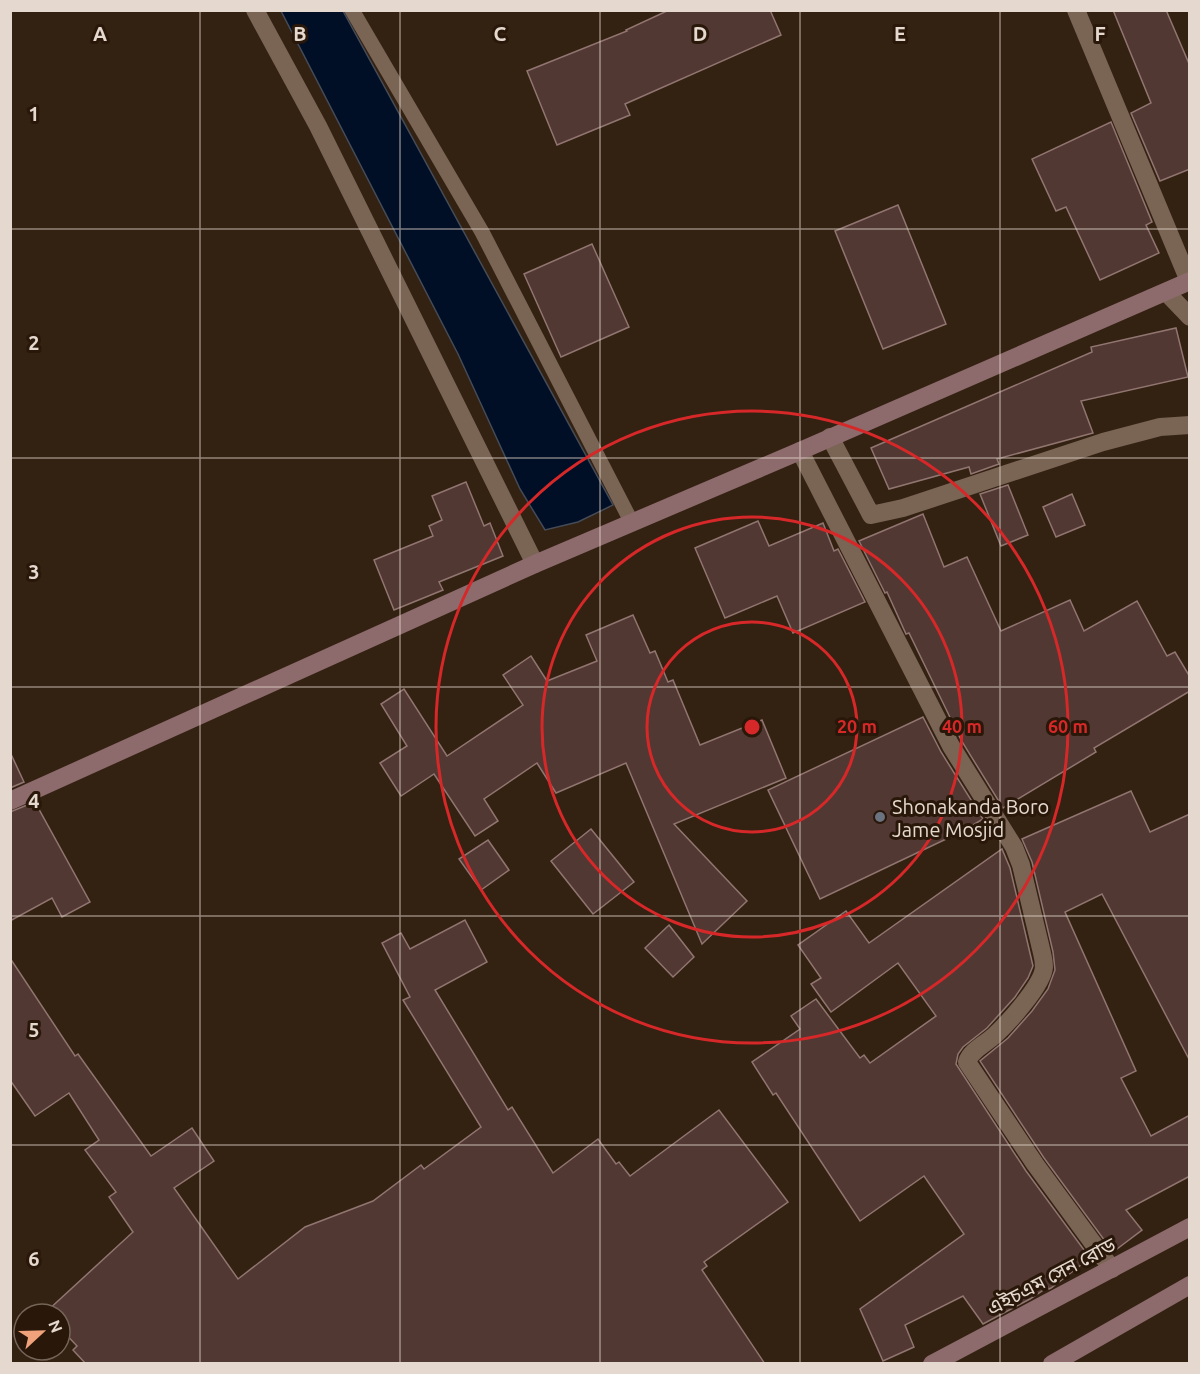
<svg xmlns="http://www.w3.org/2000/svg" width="1200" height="1374" viewBox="0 0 1200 1374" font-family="Ubuntu,'Noto Sans Bengali',sans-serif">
<rect width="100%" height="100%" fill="#332112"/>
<polygon fill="#000f25" stroke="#454c58" stroke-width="1.5" points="281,11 343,11 613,505 578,522 545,530 520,489 458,354"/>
<g fill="#513833" stroke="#917570" stroke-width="1.5">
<polygon points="669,10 770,10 781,35 625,104 630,115 557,145 527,71 627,31 626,30"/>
<polygon points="1113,10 1166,10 1190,66 1190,169 1160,181 1131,113 1151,103"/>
<polygon points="1111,122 1152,222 1146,225 1159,253 1100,280 1066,207 1056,211 1032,159"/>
<polygon points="898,205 946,324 883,349 835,231"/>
<polygon points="592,244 629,327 561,357 524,274"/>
<polygon points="1176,328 1188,377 1081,401 1093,433 997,459 999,464 971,474 969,467 889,489 871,448 1092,352 1091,347"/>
<polygon points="466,482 484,526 490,523 503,556 439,582 443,590 394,610 374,560 433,536 429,526 442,520 432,496"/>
<polygon points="1008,485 1028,535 1001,546 980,494"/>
<polygon points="1072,494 1085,525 1056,537 1043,507"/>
<polygon points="923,514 944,567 967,557 1001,631 1070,600 1084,631 1137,601 1167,656 1175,652 1190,677 1190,691 1094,748 1096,752 1003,808 961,740 909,633 906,634 887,592 885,593 859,541"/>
<polygon points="758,521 769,546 823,523 834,551 838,549 865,602 793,633 777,596 725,618 695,548"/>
<polygon points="633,615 650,653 655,651 668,682 673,680 700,745 762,720 786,778 674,824 747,901 702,944 626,763 556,793 537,763 484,799 498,821 475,836 434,774 401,796 380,763 407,746 381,704 404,689 447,756 523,705 503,675 531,656 547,681 597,661 586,635"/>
<polygon points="923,717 941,752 983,819 963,831 820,899 768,790"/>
<polygon points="10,752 24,782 10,788"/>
<polygon points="1131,791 1150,832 1190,814 1190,1061 1102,894 1065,912 1136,1071 1121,1078 1151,1136 1190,1115 1190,1176 1126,1210 1142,1230 1113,1252 1044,1158 980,1061 1008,1038 1032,1011 1048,989 1055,970 1053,952 1032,862 1022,839"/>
<polygon points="32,803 33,805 36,804 90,902 62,917 52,898 10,921 10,812"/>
<polygon points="591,829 634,882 593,914 551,861"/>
<polygon points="488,840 509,870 481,890 459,859"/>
<polygon points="1002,849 1010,868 1033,966 1028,978 1015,997 987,1028 963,1047 958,1054 956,1064 1026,1171 1090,1258 1051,1288 1049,1289 1048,1287 1030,1299 983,1324 963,1296 905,1325 914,1347 883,1361 860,1309 964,1234 924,1176 860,1221 776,1093 773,1095 752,1062 800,1029 791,1016 816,999 860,1058 864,1055 870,1063 936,1016 898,963 831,1012 811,984 821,978 798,945 846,911 869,943"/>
<polygon points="465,920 487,962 435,990 508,1110 512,1107 553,1173 598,1139 616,1164 619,1162 630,1176 719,1110 788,1202 704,1262 707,1266 702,1270 765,1364 86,1364 73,1350 77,1346 60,1328 60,1314 48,1314 46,1312 133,1232 109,1197 116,1192 85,1150 99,1140 69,1093 35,1116 10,1080 10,958 75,1056 78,1054 151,1156 192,1128 214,1161 174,1188 238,1279 305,1227 373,1201 421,1165 424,1169 481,1127 403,1000 410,997 382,943 401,933 410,949"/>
<polygon points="669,925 694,957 673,977 645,948"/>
</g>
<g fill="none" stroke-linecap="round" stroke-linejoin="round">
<polyline stroke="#7a6454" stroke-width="15" points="352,10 482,232 632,523"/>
<g stroke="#7a6454" stroke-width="18">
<polyline points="255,10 318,126 535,564"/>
<polyline points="1076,10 1189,281"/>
<polyline points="1166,292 1190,317"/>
<polyline points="830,437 871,515 903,508 1103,442 1160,427 1190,425"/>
<path d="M800 451 951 746 1014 847 1021 865 1042 953C1043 957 1044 963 1044 967 1043 985 1007 1024 994 1036 985 1044 970 1051 967 1062L1035 1164 1112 1269"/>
</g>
<g stroke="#8d6b6c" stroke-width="18">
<polyline points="10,801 535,564 800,451 1190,281"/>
<polyline points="932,1364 1190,1227"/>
<polyline points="1052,1364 1190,1285"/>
</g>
</g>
<path fill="none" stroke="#e5d9cf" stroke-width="1.5" stroke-opacity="0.55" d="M200 10V1364M400 10V1364M600 10V1364M800 10V1364M1000 10V1364M10 229H1190M10 458H1190M10 687H1190M10 916H1190M10 1145H1190"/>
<g fill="none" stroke="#d62828" stroke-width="3">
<circle cx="752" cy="727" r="105"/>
<circle cx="752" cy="727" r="210"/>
<circle cx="752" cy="727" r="316"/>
</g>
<circle fill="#6b7280" stroke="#291709" stroke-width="2" cx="880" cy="817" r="6"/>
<g text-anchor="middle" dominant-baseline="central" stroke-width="6" stroke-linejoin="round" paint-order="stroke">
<g font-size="20" fill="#e5d9cf" stroke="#291709" text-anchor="start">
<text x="892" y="806">Shonakanda Boro<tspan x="892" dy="23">Jame Mosjid</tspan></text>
</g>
<g font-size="20" fill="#e5d9cf" stroke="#291709">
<text transform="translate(1051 1276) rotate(-28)">এইচএম সেন রোড</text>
</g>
</g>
<g font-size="20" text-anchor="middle" font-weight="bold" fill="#e5d9cf" stroke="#291709" stroke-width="6" stroke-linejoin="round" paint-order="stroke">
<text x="100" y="41">A</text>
<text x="300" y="41">B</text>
<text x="500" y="41">C</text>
<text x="700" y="41">D</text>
<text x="900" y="41">E</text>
<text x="1100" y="41">F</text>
<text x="34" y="121">1</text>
<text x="34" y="350">2</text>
<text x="34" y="579">3</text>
<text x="34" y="808">4</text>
<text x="34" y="1037">5</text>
<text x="34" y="1266">6</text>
</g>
<circle cx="752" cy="727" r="9" fill="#d62828" stroke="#291709" stroke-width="3"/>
<g font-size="18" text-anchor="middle" font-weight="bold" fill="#d62828" stroke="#291709" stroke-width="6" stroke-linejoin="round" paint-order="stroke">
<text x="857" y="733">20 m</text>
<text x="962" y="733">40 m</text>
<text x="1068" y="733">60 m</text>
</g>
<rect width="1200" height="1374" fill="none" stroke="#e5d9cf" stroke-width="24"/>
<g transform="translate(42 1332) rotate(68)"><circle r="28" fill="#291709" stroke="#746558" stroke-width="1.5"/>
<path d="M0-4.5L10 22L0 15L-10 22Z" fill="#f0a27a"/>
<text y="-9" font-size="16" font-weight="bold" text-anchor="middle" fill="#e5d9cf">N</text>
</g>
</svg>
